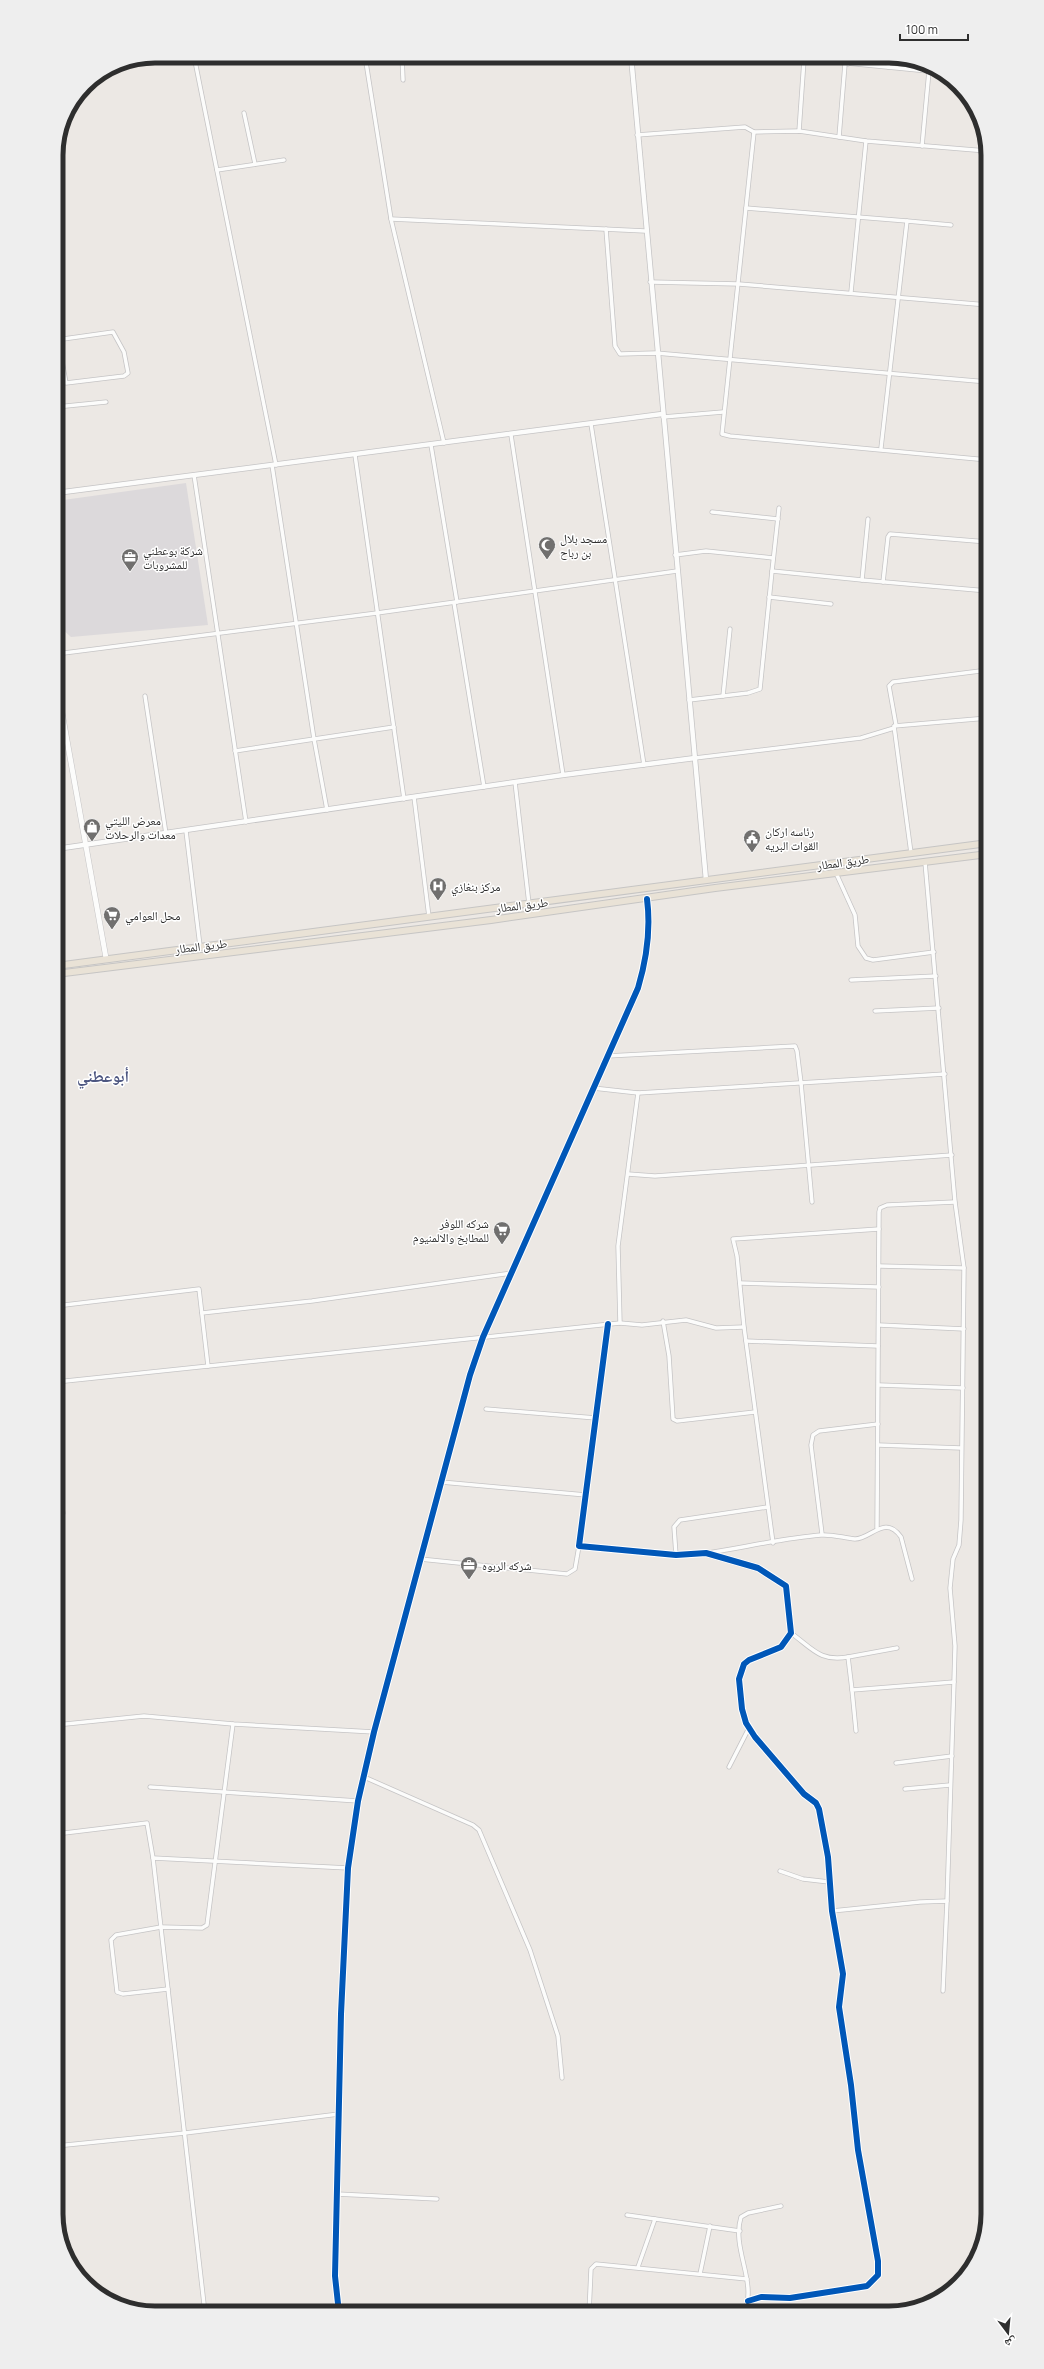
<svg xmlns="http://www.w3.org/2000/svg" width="1044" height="2369" viewBox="0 0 1044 2369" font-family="Manrope,'Noto Naskh Arabic',sans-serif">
<rect width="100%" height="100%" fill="#ece8e4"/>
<polygon fill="#dcd9db" points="186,483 208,625 71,637 60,627 56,603 56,501"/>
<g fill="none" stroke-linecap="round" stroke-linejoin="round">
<g stroke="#c5c4c5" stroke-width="5">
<g id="minor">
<polyline points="194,56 276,465"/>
<polyline points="365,56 391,219 444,443"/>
<polyline points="402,56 403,80"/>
<polyline points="774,56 938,72"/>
<polyline points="631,63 733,56"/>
<polyline points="848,64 849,56"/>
<polyline points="888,67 889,56"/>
<polyline points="244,113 255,164"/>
<polyline points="799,131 804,60"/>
<polyline points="754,132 722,434 730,436 988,460"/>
<polyline points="637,135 745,127 754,132 799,131 866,141 987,151"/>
<polyline points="839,137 845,64"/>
<polyline points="922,146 929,71"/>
<polyline points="217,170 284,160"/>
<polyline points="746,208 907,221"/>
<polyline points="391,219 645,231"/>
<polyline points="606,229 615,346 620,354 656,353 988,382"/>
<polyline points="650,282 739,284 988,305"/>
<polyline points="851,292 866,141"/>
<polyline points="56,340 113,332 124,352 128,373 124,376 66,383 58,339"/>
<polyline points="56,407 106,402"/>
<polyline points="663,417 723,412"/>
<polyline points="591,424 644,765"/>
<polyline points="511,435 563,775"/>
<polyline points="431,445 457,602"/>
<polyline points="881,448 907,221 951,225"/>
<polyline points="355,455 404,799"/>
<polyline points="272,465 314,739 327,810"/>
<polyline points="194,475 246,822"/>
<polyline points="712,512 778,519"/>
<polyline points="868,519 862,580 988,591"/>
<polyline points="675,555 706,551 773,558"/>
<polyline points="772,571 779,508"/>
<polyline points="883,582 888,537 890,534 988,542"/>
<polyline points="769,597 831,604"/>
<polyline points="454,603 484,787"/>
<polyline points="56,654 377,613 677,571"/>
<polyline points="145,696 166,834"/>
<polyline points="723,696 730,629"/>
<polyline points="689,700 748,693 760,689 772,571 862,580"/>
<polyline points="896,725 889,686 893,682 988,670"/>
<polyline points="235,751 394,727"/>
<polyline points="695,758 861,738 894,728"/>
<polyline points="515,782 529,904"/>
<polyline points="414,797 429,917"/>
<polyline points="186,831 200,946"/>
<polyline points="911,853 894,726 988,718"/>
<polyline points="925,862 955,1202 964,1268 961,1520 959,1545 953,1559 950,1588 955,1646 954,1682"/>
<polyline points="836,873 855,915 858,946 866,958 873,960 934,952"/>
<polyline points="851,980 936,976"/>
<polyline points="875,1011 939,1008"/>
<polyline points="607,1056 795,1046 797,1051 801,1083 812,1202"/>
<polyline points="593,1088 638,1093 945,1074"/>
<polyline points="628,1174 655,1176 952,1155"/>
<polyline points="879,1266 964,1268"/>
<polyline points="740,1283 879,1287"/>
<polyline points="56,1306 199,1289 208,1366"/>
<polyline points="202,1313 312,1301 512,1273"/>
<polyline points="663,1321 669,1356 673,1419 677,1421 755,1412"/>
<polyline points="620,1323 642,1325 686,1320 716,1328 744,1327"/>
<polyline points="608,1324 579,1546 676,1555 706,1553 758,1568 786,1586 791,1633 781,1647 749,1660 744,1664 739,1679 742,1709 746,1723 755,1737 804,1794 816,1803 819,1809 828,1857 832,1911 843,1974 839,2007 851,2085 858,2150 878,2261 878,2275 867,2286 790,2298 761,2297 748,2301"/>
<polyline points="879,1325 964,1329"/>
<polyline points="746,1341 878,1346"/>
<polyline points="56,1382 620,1323 618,1246 638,1093"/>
<polyline points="879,1385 963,1388"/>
<polyline points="486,1409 596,1418"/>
<polyline points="878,1445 961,1448"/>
<polyline points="56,1455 56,1441"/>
<polyline points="56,1476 63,1513"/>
<polyline points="441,1482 586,1495"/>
<polyline points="877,1528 879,1212 880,1208 887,1205 955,1202"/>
<polyline points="822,1534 811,1445 813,1435 819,1431 878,1424"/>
<polyline points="773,1543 744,1327 737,1256 733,1239 879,1229"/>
<path d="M708 1553C746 1547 784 1538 821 1535 832 1534 844 1538 855 1539 871 1539 885 1514 901 1537L912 1579"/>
<polyline points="676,1555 674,1527 680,1520 768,1507"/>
<polyline points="420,1559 567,1574 575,1569 579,1546"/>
<path d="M791 1633C813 1649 820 1662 848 1657L852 1690"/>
<polyline points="848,1657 897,1648"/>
<polyline points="56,1725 144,1716 233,1724 374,1732"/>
<polyline points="856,1731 852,1690 954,1682 947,1901"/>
<polyline points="896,1763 952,1756"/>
<polyline points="729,1767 749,1728"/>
<polyline points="364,1777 473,1825 479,1830 530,1950 558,2036 562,2078"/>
<polyline points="150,1787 358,1801"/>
<polyline points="905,1789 950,1785"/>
<polyline points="56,1834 147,1823 153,1858"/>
<polyline points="780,1871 803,1879 829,1882"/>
<polyline points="832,1911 920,1902 947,1901 943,1991"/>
<polyline points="168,1989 123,1994 117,1992 111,1940 116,1935 161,1927 202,1928 207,1925 233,1724"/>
<polyline points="56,2146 185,2133 339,2114"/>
<polyline points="337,2194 437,2199"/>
<polyline points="627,2215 740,2231"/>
<polyline points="638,2267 655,2219"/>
<polyline points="700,2274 710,2226"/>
<polyline points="205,2313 153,1858 348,1868"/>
<path d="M339 2313 335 2276 341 2014 348 1868 358 1801 374 1732 470 1375 483 1337 638 988C647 958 651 930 647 899"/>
<polyline points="589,2313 591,2269 596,2264 747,2279"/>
<path d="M744 2313C758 2282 731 2249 741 2217L748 2213 781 2206"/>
</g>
</g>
<g stroke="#c5c4c5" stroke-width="6">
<g id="tertiary">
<polyline points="631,56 706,880"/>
<polyline points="56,493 662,414"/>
<polyline points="56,849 563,775 695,758"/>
</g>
</g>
<g stroke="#c5c4c5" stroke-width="6">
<polyline id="secondary" points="56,679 106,958"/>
</g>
<g stroke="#c6c5c4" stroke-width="8">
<g id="trunk">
<polyline points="56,966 988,843"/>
<polyline points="56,974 491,920 715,888 988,854"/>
</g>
</g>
<use href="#minor" stroke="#fcfcfb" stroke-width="3.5"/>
<use href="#tertiary" stroke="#fcfcfb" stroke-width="4.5"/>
<use href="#secondary" stroke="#fcfcfb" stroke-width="5"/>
<use href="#trunk" stroke="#e9e2d6" stroke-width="6"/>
<g stroke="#fff" stroke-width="8">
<g id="cycleway">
<polyline points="608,1324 579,1546 676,1555 706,1553 758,1568 786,1586 791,1633 781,1647 749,1660 744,1664 739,1679 742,1709 746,1723 755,1737 804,1794 816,1803 819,1809 828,1857 832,1911 843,1974 839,2007 851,2085 858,2150 878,2261 878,2275 867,2286 790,2298 761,2297 748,2301"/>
<path d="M339 2313 335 2276 341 2014 348 1868 358 1801 374 1732 470 1375 483 1337 638 988C647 958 651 930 647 899"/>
</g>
</g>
<use href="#cycleway" stroke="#0057b8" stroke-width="6"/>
</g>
<defs>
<g id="mosque-pin" transform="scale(0.9)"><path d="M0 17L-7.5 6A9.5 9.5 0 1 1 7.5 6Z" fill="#706f6e" stroke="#fff"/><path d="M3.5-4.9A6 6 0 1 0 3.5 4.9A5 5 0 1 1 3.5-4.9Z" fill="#fff"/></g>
<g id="office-pin" transform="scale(0.9)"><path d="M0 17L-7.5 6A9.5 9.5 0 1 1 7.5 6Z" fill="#706f6e" stroke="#fff"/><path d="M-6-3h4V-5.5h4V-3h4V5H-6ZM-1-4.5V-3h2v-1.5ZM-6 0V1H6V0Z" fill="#fff"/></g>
<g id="shop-pin" transform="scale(0.9)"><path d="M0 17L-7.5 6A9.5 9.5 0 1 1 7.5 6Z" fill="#706f6e" stroke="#fff"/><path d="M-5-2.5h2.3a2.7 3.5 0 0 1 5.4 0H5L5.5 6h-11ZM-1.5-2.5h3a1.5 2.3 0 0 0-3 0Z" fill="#fff"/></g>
<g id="civic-pin" transform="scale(0.9)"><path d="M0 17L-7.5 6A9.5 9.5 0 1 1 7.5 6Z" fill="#706f6e" stroke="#fff"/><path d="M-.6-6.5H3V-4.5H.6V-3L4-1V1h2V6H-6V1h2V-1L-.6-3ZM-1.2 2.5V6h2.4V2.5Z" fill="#fff"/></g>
<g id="hospital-pin" transform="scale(0.9)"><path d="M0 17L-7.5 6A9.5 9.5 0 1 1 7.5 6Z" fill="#706f6e" stroke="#fff"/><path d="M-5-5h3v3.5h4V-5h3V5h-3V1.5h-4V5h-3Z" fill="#fff"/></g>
<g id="supermarket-pin" transform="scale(0.9)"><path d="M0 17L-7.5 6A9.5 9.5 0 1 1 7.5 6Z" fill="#706f6e" stroke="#fff"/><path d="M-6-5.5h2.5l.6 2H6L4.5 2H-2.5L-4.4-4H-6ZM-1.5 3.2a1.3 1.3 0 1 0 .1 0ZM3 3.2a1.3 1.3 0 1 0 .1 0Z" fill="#fff"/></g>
</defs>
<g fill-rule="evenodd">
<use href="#mosque-pin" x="547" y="545"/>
<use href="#office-pin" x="130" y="557"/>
<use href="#shop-pin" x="92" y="827"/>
<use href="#civic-pin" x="752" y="838"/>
<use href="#hospital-pin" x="438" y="886"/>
<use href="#supermarket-pin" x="112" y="915"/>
<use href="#supermarket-pin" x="502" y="1230"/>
<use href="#office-pin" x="469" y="1565"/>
</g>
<g text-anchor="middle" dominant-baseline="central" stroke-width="3" stroke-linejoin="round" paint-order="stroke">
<g font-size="12" fill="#2e2e2e" stroke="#fff" text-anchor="start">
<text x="560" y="538">مسجد بلال<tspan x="560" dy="14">بن رباح</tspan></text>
<text x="143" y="550">شركة بوعطني<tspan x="143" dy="14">للمشروبات</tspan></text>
<text x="105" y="820">معرض الليتي<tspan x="105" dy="14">معدات والرحلات</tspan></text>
<text x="765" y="831">رئاسه اركان<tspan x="765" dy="14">القوات البريه</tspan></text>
<text x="451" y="886">مركز بنغازي</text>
<text x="125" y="915">محل العوامي</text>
<text x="489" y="1223" text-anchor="end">شركه اللوفر<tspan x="489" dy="14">للمطابخ والالمنيوم</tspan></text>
<text x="482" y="1565">شركه الربوه</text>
</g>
<g font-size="12" fill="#2e2e2e" stroke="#fff">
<text transform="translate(843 862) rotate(-8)">طريق المطار</text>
<text transform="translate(522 905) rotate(-7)">طريق المطار</text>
<text transform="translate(201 946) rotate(-7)">طريق المطار</text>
</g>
<g font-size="16" font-weight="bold" fill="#4d5680" stroke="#fff">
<text x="103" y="1076">أبوعطني</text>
</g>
</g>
<path d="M0 0H1044V2369H0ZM155 63H889A92 92 0 0 1 981 155V2214A92 92 0 0 1 889 2306H155A92 92 0 0 1 63 2214V155A92 92 0 0 1 155 63Z" fill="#eee" fill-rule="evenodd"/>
<path fill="none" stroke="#2e2e2e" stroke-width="5" d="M155 63H889A92 92 0 0 1 981 155V2214A92 92 0 0 1 889 2306H155A92 92 0 0 1 63 2214V155A92 92 0 0 1 155 63Z"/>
<g transform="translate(1008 2333) rotate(164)" stroke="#ffffff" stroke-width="3" paint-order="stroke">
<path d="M0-3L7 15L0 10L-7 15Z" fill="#2e2e2e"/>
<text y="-6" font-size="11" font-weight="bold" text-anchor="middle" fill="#2e2e2e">ش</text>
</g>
<path d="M900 34v6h68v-6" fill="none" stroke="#2e2e2e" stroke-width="2"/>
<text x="906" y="34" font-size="12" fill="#2e2e2e" stroke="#ffffff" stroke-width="3" paint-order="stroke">100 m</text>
</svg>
